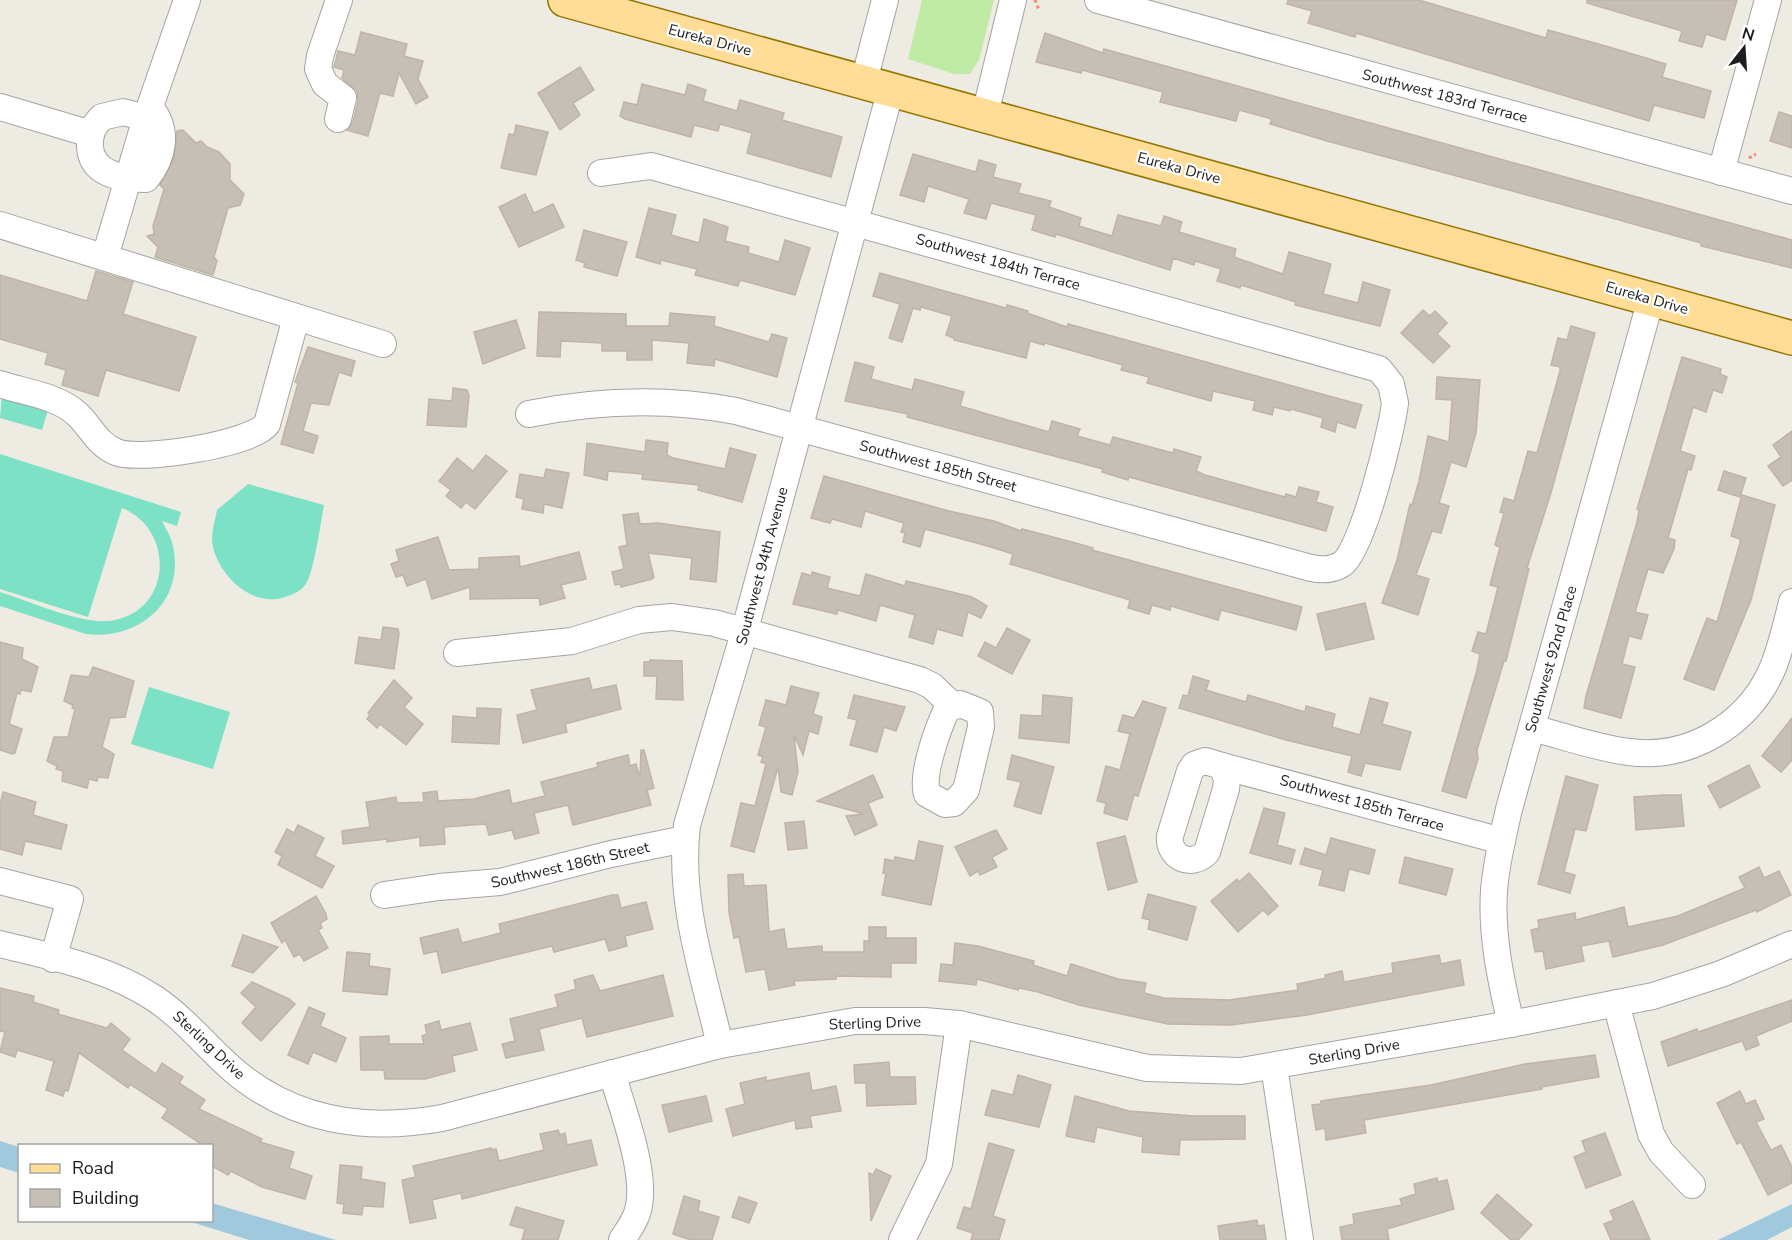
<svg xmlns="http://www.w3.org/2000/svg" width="1792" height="1240" viewBox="0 0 1792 1240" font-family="'Nunito Sans',sans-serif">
<rect width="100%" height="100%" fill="#eeece2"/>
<polygon fill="#c0eba5" points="922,0 994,0 979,60 970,74 954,74 908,59"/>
<g fill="#7ce1c5">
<polygon points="2,394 49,407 42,430 0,418"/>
<path d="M0 454 181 512 177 526 162 521C167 531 173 540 174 552 182 605 136 640 86 634L0 606V592C30 601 85 627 115 620 173 608 174 529 122 508L88 617 0 589Z"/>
<path d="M248 484 324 505C321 522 314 569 307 582 302 591 294 594 285 597 253 608 220 577 213 547 210 537 215 521 217 510Z"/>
<polygon points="149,687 230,712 213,769 131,744"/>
</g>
<g fill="#a0c9de">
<polygon points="0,1141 19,1147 19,1173 0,1167"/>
<polygon points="212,1203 336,1240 249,1240 188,1221 212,1220"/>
<polygon points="1792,1204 1792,1227 1767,1240 1718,1240"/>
</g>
<g fill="#c6bfb5" stroke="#c1b4a4" stroke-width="1.5">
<polygon points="1288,0 1419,0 1546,38 1548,30 1609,47 1666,64 1662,77 1711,91 1704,118 1654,105 1649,121 1356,33 1355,37 1308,23 1312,11 1287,4"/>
<polygon points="1587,0 1737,0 1725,40 1706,34 1702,47 1679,41 1682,31 1587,3"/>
<polygon points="361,32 407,44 404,56 423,61 418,79 428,97 416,104 399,73 393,96 380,93 368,136 347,130 353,122 358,101 357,91 342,78 344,70 334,67 338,51 355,55"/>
<polygon points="1045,33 1103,53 1104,49 1792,240 1792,268 1701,246 1701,243 1612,218 1327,141 1270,124 1272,119 1239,110 1236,121 1160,102 1163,92 1082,70 1081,73 1036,62"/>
<polygon points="580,67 594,90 573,103 580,115 560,130 538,93"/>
<polygon points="642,84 685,95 688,84 706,90 703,101 737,111 740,100 784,113 782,120 842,137 831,177 747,153 752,133 720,124 718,131 694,125 691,137 625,119 620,116 624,102 637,105"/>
<polygon points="1779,112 1792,116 1792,148 1770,141"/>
<polygon points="516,125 548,132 536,175 501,168 509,134 514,135"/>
<polygon points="183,130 196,143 201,141 207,147 219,152 230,164 230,180 244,194 240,205 228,208 214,257 217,261 213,275 155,257 158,247 147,236 154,234 153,226 164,189 160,185 174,158 177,131"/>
<polygon points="913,154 976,172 979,160 996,165 993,177 1021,184 1018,193 1051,201 1049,207 1081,218 1079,226 1112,236 1118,215 1161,226 1164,216 1182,222 1179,232 1236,249 1234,257 1283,274 1289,252 1331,264 1323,294 1358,303 1363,282 1390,290 1380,326 1295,305 1296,302 1241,285 1240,288 1217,281 1221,269 1195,261 1194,265 1173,258 1170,270 1056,234 1055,237 1032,230 1036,215 991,203 986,219 964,213 969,199 928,186 924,202 900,195"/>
<polygon points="525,194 534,213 553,204 564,227 519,247 499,207"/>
<polygon points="649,208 676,215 671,235 699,243 704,219 728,227 725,241 749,247 748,253 779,262 785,240 810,248 795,295 740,280 738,286 695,275 697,269 661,260 660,264 636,257"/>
<polygon points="584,230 627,242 617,276 584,267 585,263 576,260"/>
<polygon points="96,271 133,282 123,314 196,337 179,391 106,370 98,396 62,385 66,370 45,364 48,353 0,339 0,275 87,301"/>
<polygon points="880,273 1006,308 1007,305 1028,311 1027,313 1067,327 1068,324 1362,405 1355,428 1337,422 1335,432 1321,427 1323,418 1291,409 1290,411 1274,407 1272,415 1253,410 1255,401 1213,391 1211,401 1147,383 1149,377 1121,370 1123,365 1045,343 1044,345 1030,341 1026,358 954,340 954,338 946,335 952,316 921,307 920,310 913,308 902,342 889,338 900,304 873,296"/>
<polygon points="1423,310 1430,316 1435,311 1447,323 1437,334 1450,346 1433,363 1401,333"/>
<polygon points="539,312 626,314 626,326 669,326 670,313 715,317 714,326 769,342 772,334 787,338 777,377 715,359 714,366 687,363 689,343 652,340 652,360 627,360 627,351 602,351 602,343 561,341 560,357 537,356"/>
<polygon points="516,320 525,348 483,364 474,332"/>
<polygon points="1571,326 1595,333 1550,496 1527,568 1529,569 1506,661 1504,661 1477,750 1478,759 1466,798 1442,791 1477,670 1480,654 1472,651 1478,632 1486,634 1498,587 1490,585 1500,547 1495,545 1504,513 1500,512 1504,498 1514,501 1528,451 1537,453 1560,371 1560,367 1551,365 1558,338 1567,340"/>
<polygon points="308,347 355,361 351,376 339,372 329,405 311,403 303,431 318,436 313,453 281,444 298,383 295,382"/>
<polygon points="1682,357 1721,369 1720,374 1727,377 1722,393 1713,390 1706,412 1693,407 1680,451 1695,456 1691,470 1688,469 1668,538 1675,540 1674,549 1663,573 1648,569 1635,612 1648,615 1641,639 1629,636 1622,664 1635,667 1621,718 1584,708 1586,696 1637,522 1639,510 1637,509"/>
<polygon points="855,362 874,367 871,379 912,390 915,379 964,392 960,406 1049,432 1052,421 1080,429 1077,436 1110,445 1113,437 1173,453 1174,449 1201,457 1196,471 1205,475 1285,497 1286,494 1296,497 1299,487 1319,492 1316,502 1333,507 1326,531 1129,477 1128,480 1102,472 1103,469 907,417 908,414 845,401"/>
<polygon points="1437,377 1480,380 1476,433 1466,467 1451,462 1439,503 1449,506 1441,533 1432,531 1416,575 1429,579 1418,615 1382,603 1397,560 1410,504 1412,505 1419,481 1428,436 1449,442 1452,400 1436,399"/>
<polygon points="453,388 467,390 469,395 466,427 427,425 429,399 452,401"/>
<polygon points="1792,431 1792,480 1783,486 1768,466 1781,457 1773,445"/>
<polygon points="646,440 668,443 667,455 673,458 725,469 730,448 756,455 742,502 698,490 699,485 642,479 643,474 608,471 607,480 584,475 587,443 645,452"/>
<polygon points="486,455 507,471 475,509 466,502 461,508 446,496 451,490 439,481 457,458 473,471"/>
<polygon points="546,469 569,473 562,508 544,504 543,513 522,509 524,499 516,497 520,474 544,478"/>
<polygon points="1724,471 1746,478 1740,497 1718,490"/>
<polygon points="824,476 949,511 994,521 1021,531 1022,529 1072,542 1093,548 1092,550 1302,607 1296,630 1221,610 1218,620 1171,606 1170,610 1152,605 1149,614 1128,608 1130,600 1010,564 1013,554 991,547 925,529 920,547 903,542 905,533 901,532 904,523 865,511 861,527 832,519 830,523 811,518"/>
<polygon points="1742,495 1775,505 1751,600 1714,690 1684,679 1707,618 1717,622 1740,543 1740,539 1731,536"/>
<polygon points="638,513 640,524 658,523 720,532 716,582 690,579 692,558 648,553 654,577 652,579 621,587 621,584 615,585 612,572 624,569 619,547 627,545 623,515"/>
<polygon points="438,537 449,570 479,569 479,558 519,556 520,567 579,552 586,579 561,585 565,598 540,605 539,598 470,599 470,587 432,599 426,579 407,586 403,575 396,577 391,564 399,561 396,550"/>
<polygon points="812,572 830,577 827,588 860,596 866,574 905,586 906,581 952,592 972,597 987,606 981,618 968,612 962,636 937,629 933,644 909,637 915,615 880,605 876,621 838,610 837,614 793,604 802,573 812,576"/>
<polygon points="1365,603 1374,639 1326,650 1317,614"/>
<polygon points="383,627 398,629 399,634 394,669 355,663 359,637 381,640"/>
<polygon points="1007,628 1030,640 1012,674 978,656 985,642 996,648"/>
<polygon points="0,642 23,648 22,659 38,667 31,692 21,690 20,694 17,693 9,724 22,729 15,753 12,754 0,750"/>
<polygon points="650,660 682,661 683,700 656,699 657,676 644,676 644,662 650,662"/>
<polygon points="93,667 134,681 125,717 110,718 102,747 114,754 108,778 98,777 97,781 89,779 87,788 62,781 63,771 56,769 57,766 47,761 54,737 68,737 75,709 72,708 73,705 64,701 71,675 89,677"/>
<polygon points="1193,676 1209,681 1206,690 1246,702 1248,695 1305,712 1306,706 1335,714 1332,727 1360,735 1370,698 1388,703 1382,724 1411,732 1400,770 1365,763 1361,776 1348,772 1352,756 1286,740 1179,708 1183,695 1188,696"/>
<polygon points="589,678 592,690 616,685 621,709 565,724 567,732 523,743 517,715 537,710 531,690"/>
<polygon points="394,680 412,698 404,707 423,724 406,745 380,724 377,728 367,719 370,715 368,713"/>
<polygon points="791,686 819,693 813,714 822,717 818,734 809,731 803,755 794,735 798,772 792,795 781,792 778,767 754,852 731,846 741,803 755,806 766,764 761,762 763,757 758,755 766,727 759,725 766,700 786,705"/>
<polygon points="854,695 905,707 896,731 884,727 877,752 850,745 857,720 848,718"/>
<polygon points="1043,695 1072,698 1069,743 1019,738 1021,715 1042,716"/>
<polygon points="1143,701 1166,708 1138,796 1134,795 1127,820 1104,813 1106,803 1097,801 1106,766 1120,770 1130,734 1118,731 1123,715 1134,718"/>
<polygon points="477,708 501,709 499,744 452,742 453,716 477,718"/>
<polygon points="1792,718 1792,760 1781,772 1762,756"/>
<polygon points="641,750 644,750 654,788 647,790 651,805 573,825 568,805 534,813 539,833 515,839 512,830 489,835 486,824 444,827 445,844 420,846 420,837 387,842 387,839 343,844 342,831 370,827 366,802 396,797 397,803 424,802 423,793 437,791 438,801 474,799 509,790 512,804 545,796 541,782 598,767 597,763 628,755 630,766 636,764 640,778"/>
<polygon points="1012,755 1054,767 1041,814 1014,806 1021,782 1007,779"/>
<polygon points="1749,765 1760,787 1720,808 1708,786"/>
<polygon points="873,775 883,797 868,803 877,825 855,835 846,816 864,814 817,801"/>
<polygon points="1566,776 1598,785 1586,831 1575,829 1564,872 1575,875 1570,893 1538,884"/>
<polygon points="3,792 36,802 33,815 67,825 61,849 25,841 22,855 0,849 0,805"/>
<polygon points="1664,795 1681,795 1684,826 1636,830 1634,797"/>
<polygon points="1264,808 1285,813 1277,845 1295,850 1291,864 1250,853"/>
<polygon points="804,821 807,848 788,850 785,823"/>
<polygon points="298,825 324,838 315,856 334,866 322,888 278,865 282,856 275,852 287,829 294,833"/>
<polygon points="996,830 1007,849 992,857 997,867 980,875 978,871 970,876 955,847"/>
<polygon points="1125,836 1137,882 1108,890 1097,843"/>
<polygon points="1331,838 1375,850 1369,874 1349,869 1344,891 1319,885 1323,870 1300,864 1305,848 1326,855"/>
<polygon points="919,841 943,846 931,905 882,895 886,874 883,873 885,859 894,861 895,857 915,861"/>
<polygon points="1405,857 1453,869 1446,895 1399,883"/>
<polygon points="1759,867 1764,878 1779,871 1791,895 1757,912 1756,910 1663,945 1613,957 1609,941 1581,946 1584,961 1546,969 1543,951 1535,952 1531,930 1539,928 1538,920 1575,913 1576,920 1624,907 1628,927 1678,916 1745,888 1739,877"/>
<polygon points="1249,873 1278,906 1268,915 1263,910 1238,932 1211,901 1237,879 1239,882"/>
<polygon points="743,874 744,886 766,885 769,932 784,929 787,949 822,946 822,952 864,952 864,941 869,941 869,927 886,927 886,938 916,938 916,963 891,963 891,977 836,976 836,979 794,981 795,985 769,990 765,969 746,972 739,937 734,938 729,912 728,875"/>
<polygon points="1148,894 1196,907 1187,940 1148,929 1150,920 1142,918"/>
<polygon points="612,895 618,895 621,908 646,902 653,929 625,936 627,946 609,951 605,939 554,952 552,946 442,973 437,951 424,954 420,938 458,929 462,943 501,933 499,924"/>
<polygon points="316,896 326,914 327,919 320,923 322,928 318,930 328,948 304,961 300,954 294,957 285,940 282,943 271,923"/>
<polygon points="243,935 278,947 253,973 232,966"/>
<polygon points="955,943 978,946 1034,961 1033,965 1067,976 1071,964 1118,979 1146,983 1144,993 1164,998 1229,1000 1298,990 1297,984 1326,978 1325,975 1342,971 1344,982 1393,973 1392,963 1439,955 1441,964 1460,960 1464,985 1307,1015 1231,1025 1168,1024 1079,1005 1038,992 1019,988 1018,990 977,979 976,985 939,981 941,964 953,965"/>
<polygon points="347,952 370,954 369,966 390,969 387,995 343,991"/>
<polygon points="593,975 600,991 663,975 673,1016 587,1037 582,1018 539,1029 544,1050 506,1058 502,1044 515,1041 510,1019 558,1007 555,995 576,989 574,980"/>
<polygon points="252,982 289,999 295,1004 261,1041 242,1023 256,1007 241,993"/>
<polygon points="0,988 34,996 33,1002 59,1010 58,1014 107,1028 111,1023 130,1039 122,1050 156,1074 162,1063 183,1077 179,1083 205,1100 199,1109 262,1139 260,1142 294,1152 289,1168 312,1176 305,1199 262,1187 231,1171 228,1175 212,1166 212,1146 204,1146 162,1118 168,1109 130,1084 128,1088 79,1053 68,1091 65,1090 63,1096 46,1090 54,1061 17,1050 15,1057 0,1052 5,1032 0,1031"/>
<polygon points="1792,1000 1792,1021 1756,1036 1759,1045 1746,1050 1742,1041 1668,1066 1661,1042 1697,1029 1698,1032"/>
<polygon points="309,1007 325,1014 320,1026 346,1038 336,1062 313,1052 308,1064 288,1055"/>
<polygon points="439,1021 441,1030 470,1023 477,1050 452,1056 455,1071 425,1079 385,1079 384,1070 361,1070 360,1037 389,1036 389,1044 424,1044 422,1036 427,1034 425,1025"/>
<polygon points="1595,1055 1599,1077 1541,1087 1542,1089 1364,1120 1366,1133 1326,1140 1325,1128 1316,1130 1312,1105 1321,1104 1321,1101 1431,1085 1525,1064"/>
<polygon points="889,1062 890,1077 915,1077 916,1104 867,1106 866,1083 855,1083 854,1065"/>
<polygon points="809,1073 812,1091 836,1086 841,1111 810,1116 812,1127 796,1129 795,1120 733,1136 726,1109 745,1104 740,1083 766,1077 766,1081"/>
<polygon points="1018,1075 1051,1085 1039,1127 985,1115 992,1090 1013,1095"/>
<polygon points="1740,1091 1746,1104 1755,1100 1764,1119 1756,1122 1771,1150 1781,1145 1792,1167 1792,1183 1768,1195 1741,1142 1737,1144 1717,1103"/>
<polygon points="706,1096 712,1121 669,1132 662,1105"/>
<polygon points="1075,1096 1129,1111 1194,1116 1245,1116 1245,1139 1180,1140 1179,1155 1142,1152 1143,1137 1097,1127 1094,1142 1066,1136"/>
<polygon points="558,1130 560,1135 565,1133 567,1145 591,1140 597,1165 462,1199 461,1193 432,1200 436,1218 410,1223 402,1180 416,1177 413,1166 491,1148 491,1150 496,1149 499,1161 544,1150 540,1134"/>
<polygon points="1605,1133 1621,1175 1586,1188 1574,1157 1586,1152 1582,1141"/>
<polygon points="989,1143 1014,1150 993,1216 1005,1220 999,1240 971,1240 973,1233 957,1228 964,1207 971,1209"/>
<polygon points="340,1165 362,1167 361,1179 385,1183 383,1207 363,1206 362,1215 343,1213 344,1204 337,1203"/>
<polygon points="876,1169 891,1176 871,1221 869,1173 873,1175"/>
<polygon points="1437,1178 1438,1182 1447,1180 1454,1209 1387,1229 1389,1240 1342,1240 1340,1227 1354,1224 1353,1214 1402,1205 1400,1199 1416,1194 1414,1184"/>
<polygon points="1497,1194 1532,1225 1518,1240 1511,1240 1481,1213"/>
<polygon points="684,1196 700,1201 698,1211 719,1217 712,1240 691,1240 673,1234"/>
<polygon points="739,1197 757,1203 749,1223 732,1217"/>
<polygon points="1633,1201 1650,1240 1611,1240 1604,1224 1614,1220 1610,1211"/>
<polygon points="516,1207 564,1221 558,1240 522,1240 525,1229 510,1225"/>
<polygon points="1257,1220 1258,1226 1264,1225 1266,1240 1220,1240 1218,1226"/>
</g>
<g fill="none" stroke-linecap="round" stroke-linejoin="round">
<g stroke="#a4a4a4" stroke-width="28">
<g id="minor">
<polyline points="1098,0 1792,191"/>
<polyline points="864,81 885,0"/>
<polyline points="0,107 91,134"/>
<polyline points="985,114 1013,0"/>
<path d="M146 118 123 112 102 117C93 126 89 134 90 147 92 175 123 179 146 179 164 157 169 130 150 107"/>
<polyline points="338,119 343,98 325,84 318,69 320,56 339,0"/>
<polyline points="1721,172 1768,0"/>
<polyline points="0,225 383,344"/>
<polyline points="105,257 146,118 187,0"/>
<path d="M0 384C24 392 58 396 77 414 91 427 97 444 116 452 140 462 252 444 267 424L296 318"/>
<path d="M529 414C598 400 668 398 736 411L1311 568C1321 570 1333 570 1342 564 1362 552 1392 430 1395 403L1391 384 1379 369 651 166 601 173"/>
<polyline points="457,653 572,641 639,620 672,617 714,623 920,680 932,686 952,705"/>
<path d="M960 704 980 712 981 727 966 790 954 803 945 804 927 794C921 774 938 728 947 709Z"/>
<path d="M1532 728C1564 736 1596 748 1629 752 1688 760 1746 726 1771 672 1781 650 1786 625 1792 602"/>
<path d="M1205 761 1222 766 1227 779 1226 789 1207 852C1192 868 1168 858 1170 836L1190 771 1194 765Z"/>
<polyline points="1222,766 1502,841"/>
<polyline points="0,881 70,899 53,959"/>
<polyline points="384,895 439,887 500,882 611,854 685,839"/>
<path d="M0 944C52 957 109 968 154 998 184 1018 206 1046 232 1069 292 1121 366 1132 442 1118L720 1045 855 1021H924L959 1024 1147 1068 1241 1071 1511 1024 1653 996 1721 974 1792 944"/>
<polyline points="1616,1003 1651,1134 1661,1152 1692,1185"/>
<path d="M1511 1024C1501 981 1491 935 1494 891 1496 863 1503 836 1509 809L1651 299"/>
<path d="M720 1045C703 972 678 901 687 825L744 633 891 89"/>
<polyline points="1274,1066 1300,1240"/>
<path d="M612 1073C622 1109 651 1181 636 1216 633 1224 627 1232 622 1240"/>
<polyline points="902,1240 939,1164 959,1024"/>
</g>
</g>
<g stroke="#957400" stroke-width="36">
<polyline id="major" points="565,0 1792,338"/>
</g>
<g stroke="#ff8463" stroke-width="3" stroke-dasharray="3 3" stroke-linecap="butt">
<polyline points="1035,0 1039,10"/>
<polyline points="1749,158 1756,154"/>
</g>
<use href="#minor" stroke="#fff" stroke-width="26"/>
<use href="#major" stroke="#ffdd96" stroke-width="33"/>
</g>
<g text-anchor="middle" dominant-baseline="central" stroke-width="4.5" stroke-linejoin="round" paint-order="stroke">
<g font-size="15" fill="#1d1d1d" stroke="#fff">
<text transform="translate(710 40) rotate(15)">Eureka Drive</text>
<text transform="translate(1445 96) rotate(15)">Southwest 183rd Terrace</text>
<text transform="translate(1179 168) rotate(15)">Eureka Drive</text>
<text transform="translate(998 262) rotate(16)">Southwest 184th Terrace</text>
<text transform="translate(1647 298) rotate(16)">Eureka Drive</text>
<text transform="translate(938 466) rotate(15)">Southwest 185th Street</text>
<text transform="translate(762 566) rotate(-75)">Southwest 94th Avenue</text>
<text transform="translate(1551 659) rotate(-74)">Southwest 92nd Place</text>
<text transform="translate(1362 803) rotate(16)">Southwest 185th Terrace</text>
<text transform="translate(570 865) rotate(-13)">Southwest 186th Street</text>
<text transform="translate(875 1023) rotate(-2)">Sterling Drive</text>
<text transform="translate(209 1045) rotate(43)">Sterling Drive</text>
<text transform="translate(1354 1052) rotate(-10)">Sterling Drive</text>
</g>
</g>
<rect x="18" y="1144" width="195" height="78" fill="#ffffff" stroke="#a5a5a5" stroke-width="1.5"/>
<rect x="30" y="1164" width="30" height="9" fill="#ffdd96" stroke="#a5a5a5" stroke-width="1.5"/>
<text x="72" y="1174" font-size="18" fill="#1d1d1d">Road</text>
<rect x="30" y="1189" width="30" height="18" fill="#c6bfb5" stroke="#a5a5a5" stroke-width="1.5"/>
<text x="72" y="1204" font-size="18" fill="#1d1d1d">Building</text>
<g transform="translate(1744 48) rotate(17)" stroke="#ffffff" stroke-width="4.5" paint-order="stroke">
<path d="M0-4.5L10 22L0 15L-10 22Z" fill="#1d1d1d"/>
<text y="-9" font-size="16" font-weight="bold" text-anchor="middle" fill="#1d1d1d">N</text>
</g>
</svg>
